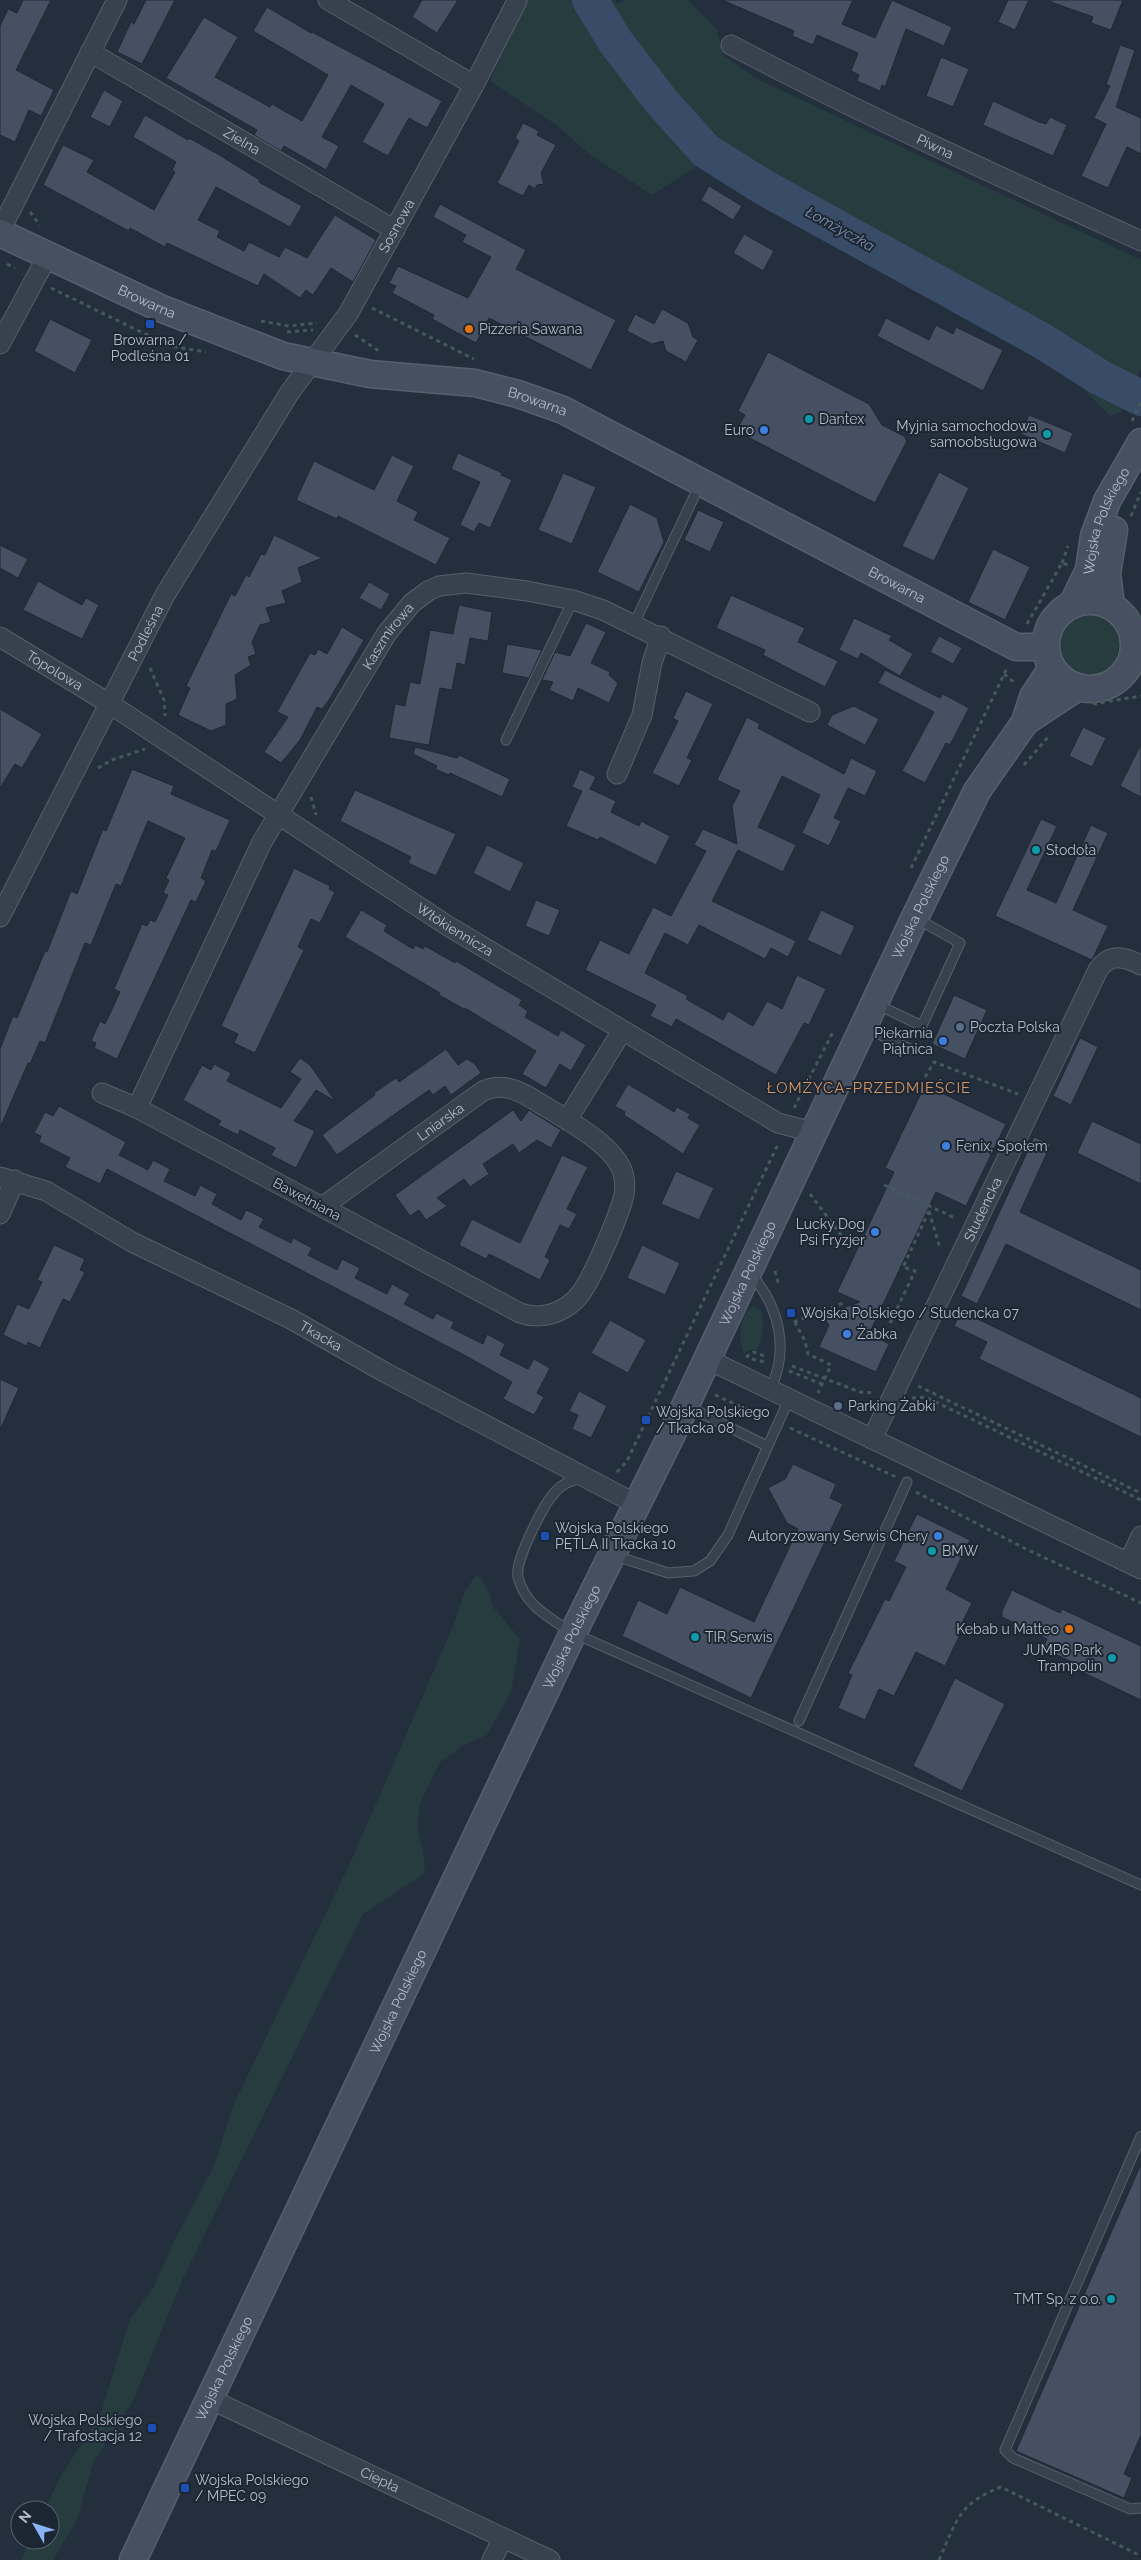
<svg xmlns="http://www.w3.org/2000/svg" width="1141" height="2560" viewBox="0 0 1141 2560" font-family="Raleway,sans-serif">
<rect width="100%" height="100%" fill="#242f3e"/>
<g fill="#263c3f">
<polygon points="527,0 614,0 617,4 624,0 688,0 717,30 723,55 757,79 1141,260 1141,369 1122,411 1110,416 1073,379 845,252 699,165 652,195 592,156 555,124 490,81"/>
<circle cx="1089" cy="645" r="30"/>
<path d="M753 1306 760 1309C766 1322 762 1337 757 1350H748L744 1354C738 1341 738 1314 753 1306Z"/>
<polygon points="477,1574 489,1591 493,1607 520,1639 511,1692 487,1735 464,1745 440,1762 420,1803 417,1828 423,1851 425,1873 363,1914 183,2278 133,2401 93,2463 77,2520 53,2560 21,2560 30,2540 50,2540 50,2510 45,2510 60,2477 100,2416 130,2319 153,2289 173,2243 214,2166 232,2108 352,1859 452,1629 465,1591"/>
</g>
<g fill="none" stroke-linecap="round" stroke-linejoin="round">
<polyline stroke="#394c67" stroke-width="36" points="590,0 615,41 661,101 706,151 765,188 1039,339 1101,378 1141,398"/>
</g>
<g fill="#455162" stroke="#1f2835">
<polygon points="23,0 51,0 16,70 54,90 41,116 29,110 15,142 0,135 0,26 8,9 17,13"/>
<polygon points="146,0 175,0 142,64 117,52 131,22 134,24"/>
<polygon points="422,0 458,0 437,33 412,17"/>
<polygon points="722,0 853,0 842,24 875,38 892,0 952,27 944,46 906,29 885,87 882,85 880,91 857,81 859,75 851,71 858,53 817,35 813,45 792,36 794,31"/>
<polygon points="1008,0 1029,0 1015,30 998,22"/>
<polygon points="1051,0 1123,0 1111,30 1091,23 1093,17 1051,2"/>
<polygon points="267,7 311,33 312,32 442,101 427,128 409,118 388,156 362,142 384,104 351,85 322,137 339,146 326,170 284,146 281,151 254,135 257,130 166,78 204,17 238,37 215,77 270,107 272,104 302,121 328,75 253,31"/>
<polygon points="1120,45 1135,50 1116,107 1141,118 1141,154 1127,147 1108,188 1081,176 1106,124 1094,118 1110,86 1106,85"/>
<polygon points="941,57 969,69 953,107 926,96"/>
<polygon points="104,90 123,101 110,127 90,117"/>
<polygon points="993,101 1039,122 1046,124 1050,117 1067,125 1053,156 983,125"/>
<polygon points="145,115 188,140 189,138 216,153 260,180 259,182 302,206 290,227 216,187 198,220 220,231 217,237 244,251 249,242 279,257 285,247 307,258 335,215 376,240 353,282 331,268 313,295 306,290 300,298 264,274 258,286 167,243 165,247 130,228 129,231 43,185 63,145 94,160 87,172 154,210 175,172 172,170 176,162 133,137"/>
<polygon points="523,123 539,131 537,135 556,145 541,173 544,184 537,185 535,189 529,185 523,196 497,183 519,141 515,138"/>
<polygon points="709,186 742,206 733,220 701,200"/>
<polygon points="440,204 526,250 516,269 616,320 591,370 489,318 476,343 432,319 434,315 392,293 396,286 389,283 398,266 468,298 491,257 462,242 466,235 433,217"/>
<polygon points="744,234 774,251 763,271 733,253"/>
<polygon points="662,309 688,323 693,337 698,340 686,362 666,351 663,341 652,344 627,331 635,314 654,324"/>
<polygon points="886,318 929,340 936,325 953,334 956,327 1003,350 983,391 877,336"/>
<polygon points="50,319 92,340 75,373 34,351"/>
<polygon points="768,352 869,404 882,425 904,436 907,441 875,503 736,431 745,415 738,411"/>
<polygon points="1029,415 1073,433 1065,453 1021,434"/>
<polygon points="458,453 502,473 501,475 512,480 490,528 479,523 474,532 460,525 480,482 451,469"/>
<polygon points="392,455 414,466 397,501 418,512 414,520 450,538 436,565 338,516 337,519 296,500 314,461 374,490"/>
<polygon points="939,472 969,488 934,561 902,546"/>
<polygon points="563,473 596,487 572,544 538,530"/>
<polygon points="630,504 657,518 664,542 639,592 597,572"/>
<polygon points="698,510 724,522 710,552 684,540"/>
<polygon points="274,535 322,558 298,568 302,582 282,591 286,603 266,608 271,622 260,625 252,642 256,654 248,657 251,665 235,675 237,699 226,704 226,725 211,731 178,715 190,688 186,686 231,594 235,596 246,575 249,577 261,554 265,555"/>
<polygon points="0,545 28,559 18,578 0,568"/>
<polygon points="993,549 1030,567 1005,620 968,602"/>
<polygon points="38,581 82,605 86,598 99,605 82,639 23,610"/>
<polygon points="369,582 390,594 381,610 359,598"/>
<polygon points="731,595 805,628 798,642 838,661 825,687 763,655 765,650 716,628"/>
<polygon points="459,605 492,612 488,641 470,638 465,665 457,663 452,690 440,688 429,745 389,738 395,704 405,706 410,682 420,684 430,630 453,634"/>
<polygon points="854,618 892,636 889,640 913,654 900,676 861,653 858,659 839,650"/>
<polygon points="586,623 606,632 591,663 610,672 609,675 618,683 609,703 578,688 573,701 549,690 553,682 542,680 555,652 570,656"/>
<polygon points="342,627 364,640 329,700 322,709 317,707 300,740 281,763 264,752 288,717 277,712 310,653 315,655 318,649 327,654"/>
<polygon points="939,636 962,648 953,664 930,652"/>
<polygon points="507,644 542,650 529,678 502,673"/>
<polygon points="885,670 940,698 943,694 969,708 950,745 946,743 925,783 902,771 934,712 878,683"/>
<polygon points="686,691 713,704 687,758 692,760 679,786 652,773 678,721 673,718"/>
<polygon points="854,706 879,719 865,745 827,725 832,715"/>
<polygon points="0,709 42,734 22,768 15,764 0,788"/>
<polygon points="747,717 760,724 758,728 844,774 851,758 877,771 865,796 848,788 834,818 841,821 829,846 802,833 820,795 782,776 758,827 796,845 783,872 738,850 712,901 796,941 788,957 771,948 765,959 699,925 688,945 665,933 645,973 688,996 686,999 723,1020 728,1011 753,1026 767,1001 782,1009 797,975 826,989 809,1025 804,1023 776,1075 676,1019 672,1027 650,1016 656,1005 585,970 600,940 629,954 653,907 671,916 706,851 694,845 703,829 737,844 732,806 740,791 717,780"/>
<polygon points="1083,727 1106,738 1092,767 1069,756"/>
<polygon points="1141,744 1141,797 1120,786"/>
<polygon points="415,747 457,758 459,755 510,779 502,797 450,773 449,775 435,769 437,766 413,754"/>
<polygon points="132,769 174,786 171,794 230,820 216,851 212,850 201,878 206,881 196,902 191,900 117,1059 94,1048 96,1043 91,1041 100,1021 105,1024 120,992 114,989 142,924 147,926 150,920 155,922 168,895 163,893 169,880 166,878 185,838 148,821 121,886 116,884 91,945 85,943 45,1043 40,1041 30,1064 28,1063 0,1128 0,1049 13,1016 17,1018 45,951 47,952 71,891 77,894 103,829 106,831"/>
<polygon points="580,769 596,777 590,789 616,801 611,812 639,826 641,821 670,836 656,865 600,837 598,840 566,826 582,791 572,787"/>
<polygon points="355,790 456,834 436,876 408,863 411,857 340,821"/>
<polygon points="1041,819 1057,826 1027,890 1056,903 1091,825 1108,833 1073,910 1108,926 1092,960 995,916"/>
<polygon points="487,845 524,863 510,892 473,873"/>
<polygon points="294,868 330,886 329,889 335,892 320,923 311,919 298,947 304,950 255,1053 234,1043 238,1034 221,1026"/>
<polygon points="536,900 560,910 549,936 525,926"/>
<polygon points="361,910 387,925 384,931 413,949 415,945 423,949 425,946 455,963 456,961 522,1000 519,1005 528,1011 525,1017 558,1036 561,1030 586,1045 571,1071 560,1064 546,1088 522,1074 536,1051 465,1008 464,1009 439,995 440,993 345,937"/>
<polygon points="821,910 855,926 841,956 807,940"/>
<polygon points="954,995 987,1010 965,1059 932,1044"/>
<polygon points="1080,1038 1098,1047 1071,1105 1053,1096"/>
<polygon points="446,1049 458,1065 467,1059 475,1064 481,1073 451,1095 445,1086 433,1095 429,1090 337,1155 322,1135 375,1095 374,1093 396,1078 399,1082"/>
<polygon points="300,1058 310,1065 335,1101 316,1090 294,1121 315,1131 296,1168 271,1155 275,1148 240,1130 238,1135 218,1125 221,1121 183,1100 202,1065 211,1070 214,1064 231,1073 227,1081 281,1108 301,1079 290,1072"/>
<polygon points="628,1084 674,1112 677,1107 690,1114 688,1118 700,1125 683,1154 624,1115 625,1112 615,1106"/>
<polygon points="925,1085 1006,1124 966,1206 936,1192 869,1334 889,1344 876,1372 819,1347 829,1325 822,1315 860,1302 837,1292 894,1172 885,1168"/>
<polygon points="59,1106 126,1142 119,1155 148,1170 153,1160 170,1169 164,1181 195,1196 200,1185 217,1194 212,1204 241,1220 246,1210 253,1213 264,1219 259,1227 291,1243 293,1238 312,1248 308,1255 337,1270 342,1259 360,1268 355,1278 387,1294 392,1284 410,1294 404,1304 433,1319 436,1313 454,1322 451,1328 483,1344 487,1334 505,1344 500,1355 528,1369 534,1359 550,1368 537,1393 544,1397 534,1415 503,1399 512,1382 466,1356 107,1169 100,1184 65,1167 70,1158 39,1142 41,1136 34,1133 45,1112 53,1116"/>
<polygon points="513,1110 521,1121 529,1110 561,1130 551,1148 537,1140 519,1153 513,1144 483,1164 489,1174 470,1187 464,1179 437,1198 447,1206 426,1220 419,1210 410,1216 395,1195"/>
<polygon points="1092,1121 1141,1144 1141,1184 1077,1153"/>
<polygon points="1034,1137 1051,1144 1020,1212 1141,1270 1141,1310 1006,1244 977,1304 961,1296"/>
<polygon points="562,1155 588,1167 567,1209 577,1214 569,1229 560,1225 545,1257 550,1260 540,1280 489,1254 486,1259 459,1245 472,1219 520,1243"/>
<polygon points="676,1171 714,1188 699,1220 661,1204"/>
<polygon points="54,1245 85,1259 80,1270 85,1272 70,1302 63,1299 40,1348 28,1342 27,1346 3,1335 17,1304 29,1309 42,1282 37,1280"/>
<polygon points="642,1245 680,1263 665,1295 627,1278"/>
<polygon points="961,1311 1141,1398 1141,1437 979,1359 987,1342 954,1326"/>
<polygon points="610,1320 646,1340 628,1373 591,1353"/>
<polygon points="0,1379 19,1388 0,1430"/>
<polygon points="579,1391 607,1406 591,1438 572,1429 578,1415 569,1411"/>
<polygon points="793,1464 836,1484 830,1498 843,1504 751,1698 622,1636 638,1600 667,1614 680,1587 754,1622 798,1529 787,1523 768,1488 785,1479"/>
<polygon points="917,1514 970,1540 946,1589 972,1603 962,1623 965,1624 945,1666 916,1652 894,1696 879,1689 865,1720 838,1708 852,1675 848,1673 885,1599 889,1601 906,1567 894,1561"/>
<polygon points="1012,1590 1060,1613 1062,1609 1141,1646 1141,1700 1078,1670 1080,1666 1043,1648 1047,1639 1002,1617 1002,1611"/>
<polygon points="955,1678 1005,1704 962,1791 913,1766"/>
<polygon points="1141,2164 1141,2435 1124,2474 1132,2478 1124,2498 1016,2451"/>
</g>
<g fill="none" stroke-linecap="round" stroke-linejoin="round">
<g stroke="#565f6c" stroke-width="11">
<g id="lane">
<polyline points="634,624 700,484"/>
<polyline points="506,740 573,600"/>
<polyline points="876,1004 922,1026 960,943 916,918"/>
<polyline points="866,1028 910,1049"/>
<path d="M750 1273C779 1306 790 1349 770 1390"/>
<polyline points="687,1406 767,1446"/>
<path d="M582 1478C572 1480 563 1483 556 1491 544 1503 514 1562 518 1577 525 1606 550 1618 573 1633L1141 1885"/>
<polyline points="613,1555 668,1573 694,1571 710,1561 728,1535 789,1399"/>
<polyline points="799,1721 907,1482"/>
<polyline points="1141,2136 1005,2450 1013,2458 1130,2509 1141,2508"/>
</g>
</g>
<g stroke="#565f6c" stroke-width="21">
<g id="street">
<polyline points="328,0 474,85"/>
<path id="s1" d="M731 45C865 116 1003 178 1141 241"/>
<path id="s2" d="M90 52 395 230"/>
<polyline points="0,231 117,0"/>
<polyline points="0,344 47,257"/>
<path id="s3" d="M0 637 110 704 448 926 778 1123 813 1132"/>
<polyline points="617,774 642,715 652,663 661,636"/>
<path id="s4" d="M0 917 165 595 290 392 348 314 474 85 517 1"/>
<polyline points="102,1093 137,1108"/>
<polyline points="567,1120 622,1031"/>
<path id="s5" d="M0 1177 46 1191 132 1242 291 1319 386 1373 638 1505"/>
<path id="s6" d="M322 1207 483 1091C506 1080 526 1095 546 1107 569 1121 615 1146 623 1173 625 1180 625 1188 624 1195 619 1216 590 1286 576 1299 561 1314 540 1320 520 1313L137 1108 262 842 387 633 412 603 428 591 439 586 466 583 527 591 573 600 603 610 810 712"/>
<polyline points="0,1214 15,1180"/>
<polyline points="707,1359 1141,1569"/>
<path id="s7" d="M872 1439 1098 970C1110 953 1123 956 1141 965"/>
<polyline points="1129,1562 1141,1536"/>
<path id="s8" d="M210 2399 550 2560"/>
<polyline points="492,2560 503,2538"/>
</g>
</g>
<g stroke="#565f6c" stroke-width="29">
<g id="secondary">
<path id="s9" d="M0 233 160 308 283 356 370 374 475 383 518 394 563 410 1016 647H1045"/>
<circle cx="1090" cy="645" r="44"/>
<path id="s10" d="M1073 603 1089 570 1094 536 1107 501 1141 442"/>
<polyline points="1111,606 1107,573 1114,530"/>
<polyline points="1025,722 1078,687"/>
<path id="s11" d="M133 2560 573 1633 672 1434 915 917 977 791 1025 722 1033 697 1052 668"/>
</g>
</g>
<g stroke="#44595c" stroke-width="3" stroke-dasharray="4 4" stroke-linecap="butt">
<polyline points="30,212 40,225"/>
<polyline points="7,264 15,268"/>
<polyline points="51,288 170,346 206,352"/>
<polyline points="372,308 474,359"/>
<polyline points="261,321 289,326 317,323"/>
<polyline points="287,332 313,330"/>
<polyline points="355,335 379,351"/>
<polyline points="1132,421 1141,401"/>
<polyline points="1131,516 1141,492"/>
<polyline points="1062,563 1068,546"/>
<polyline points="1134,608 1141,620"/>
<polyline points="1027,624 1062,563 1068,565"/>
<polyline points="150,668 164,700 165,716"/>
<polyline points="1004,674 1015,683"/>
<polyline points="1093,704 1141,696"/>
<polyline points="1024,765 1049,736"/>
<polyline points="98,768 112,760 145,749"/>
<polyline points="311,797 316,815"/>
<polyline points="911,868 1008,666"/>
<polyline points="921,1084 934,1062 1018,1094"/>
<polyline points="794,1108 833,1032"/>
<polyline points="884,1185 955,1218"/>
<polyline points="810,1194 847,1243"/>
<polyline points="929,1211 940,1248"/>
<polyline points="775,1271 779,1286"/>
<polyline points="791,1315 805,1341 808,1354 831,1365 818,1393"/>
<polyline points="794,1322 846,1302"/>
<polyline points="890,1323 915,1271 903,1267 929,1211"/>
<polyline points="746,1357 754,1352 767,1357"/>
<polyline points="752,1359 765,1362"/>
<polyline points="792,1366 860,1392 873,1393"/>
<polyline points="789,1371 822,1384"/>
<polyline points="918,1386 1141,1493"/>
<polyline points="715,1395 766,1418"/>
<polyline points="912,1398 925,1397 1141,1500"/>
<polyline points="790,1428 896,1477"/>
<polyline points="617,1472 627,1461 779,1142"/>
<polyline points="916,1492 1026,1549 1141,1603"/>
<path d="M939 2560C957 2520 958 2504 1001 2487L1141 2556"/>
</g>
<use href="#lane" stroke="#38414e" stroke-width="9"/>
<use href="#street" stroke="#38414e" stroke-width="19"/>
<use href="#secondary" stroke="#465061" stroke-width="26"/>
</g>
<g fill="#1a4fb4" stroke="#1d2633" stroke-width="2">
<rect x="145" y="319" width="10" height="10" rx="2.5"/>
<rect x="786" y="1308" width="10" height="10" rx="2.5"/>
<rect x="641" y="1415" width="10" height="10" rx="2.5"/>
<rect x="540" y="1531" width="10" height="10" rx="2.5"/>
<rect x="147" y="2423" width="10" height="10" rx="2.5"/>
<rect x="180" y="2483" width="10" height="10" rx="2.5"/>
</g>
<g fill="#e8710a" stroke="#1d2633" stroke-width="2">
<circle cx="469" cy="329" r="5"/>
<circle cx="1069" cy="1629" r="5"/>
</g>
<g fill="#0f9aa8" stroke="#1d2633" stroke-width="2">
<circle cx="809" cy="419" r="5"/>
<circle cx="1047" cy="434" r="5"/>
<circle cx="1036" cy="850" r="5"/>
<circle cx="932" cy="1551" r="5"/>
<circle cx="695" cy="1637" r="5"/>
<circle cx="1112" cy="1658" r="5"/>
<circle cx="1111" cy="2299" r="5"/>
</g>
<g fill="#3f7fe0" stroke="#1d2633" stroke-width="2">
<circle cx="764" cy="430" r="5"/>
<circle cx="943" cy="1041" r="5"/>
<circle cx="946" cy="1146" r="5"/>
<circle cx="875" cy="1232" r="5"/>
<circle cx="847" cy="1334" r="5"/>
<circle cx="938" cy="1536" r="5"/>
</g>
<g fill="#5c6f8a" stroke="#1d2633" stroke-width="2">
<circle cx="960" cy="1027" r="5"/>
<circle cx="838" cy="1406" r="5"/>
</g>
<g text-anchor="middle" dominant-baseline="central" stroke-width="4" stroke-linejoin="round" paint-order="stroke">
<g font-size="14" fill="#b4bcc9" stroke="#1d2633">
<text stroke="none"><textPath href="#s2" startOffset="176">Zielna</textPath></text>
<text stroke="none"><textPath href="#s1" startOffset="228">Piwna</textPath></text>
<text stroke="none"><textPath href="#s4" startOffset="798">Sosnowa</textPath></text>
<text stroke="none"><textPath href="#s9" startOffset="162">Browarna</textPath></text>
<text stroke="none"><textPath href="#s9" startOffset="568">Browarna</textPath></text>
<text stroke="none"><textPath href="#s10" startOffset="89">Wojska Polskiego</textPath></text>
<text stroke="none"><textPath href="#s9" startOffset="972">Browarna</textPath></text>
<text stroke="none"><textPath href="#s4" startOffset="319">Podleśna</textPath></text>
<text stroke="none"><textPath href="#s6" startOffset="1538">Kaszmirowa</textPath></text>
<text stroke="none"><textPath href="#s3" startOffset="64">Topolowa</textPath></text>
<text stroke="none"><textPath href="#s11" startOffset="1831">Wojska Polskiego</textPath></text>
<text stroke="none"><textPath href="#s3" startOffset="541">Włókiennicza</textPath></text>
<text stroke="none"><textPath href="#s6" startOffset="146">Lniarska</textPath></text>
<text transform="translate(307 1199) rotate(28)">Bawełniana</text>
<text stroke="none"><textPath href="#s7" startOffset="255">Studencka</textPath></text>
<text stroke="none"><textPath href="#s11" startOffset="1426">Wojska Polskiego</textPath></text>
<text stroke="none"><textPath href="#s5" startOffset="359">Tkacka</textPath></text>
<text stroke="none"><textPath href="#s11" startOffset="1022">Wojska Polskiego</textPath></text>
<text stroke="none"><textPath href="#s11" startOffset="618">Wojska Polskiego</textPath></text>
<text stroke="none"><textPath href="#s11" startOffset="212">Wojska Polskiego</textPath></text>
<text stroke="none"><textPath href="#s8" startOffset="188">Ciepła</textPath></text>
</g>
<g font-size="14" fill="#b4bcc9" stroke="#1d2633" text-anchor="start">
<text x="479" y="329">Pizzeria Sawana</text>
<text x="150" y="340" text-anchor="middle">Browarna /<tspan x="150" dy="16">Podleśna 01</tspan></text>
<text x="819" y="419">Dantex</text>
<text x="1037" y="426" text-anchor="end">Myjnia samochodowa<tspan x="1037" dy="16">samoobsługowa</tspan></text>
<text x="754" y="430" text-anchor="end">Euro</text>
<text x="1046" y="850">Stodoła</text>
<text x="970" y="1027">Poczta Polska</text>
<text x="933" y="1033" text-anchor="end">Piekarnia<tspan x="933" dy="16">Piątnica</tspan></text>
<text x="956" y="1146">Fenix, Społem</text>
<text x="865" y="1224" text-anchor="end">Lucky Dog<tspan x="865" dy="16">Psi Fryzjer</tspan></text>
<text x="801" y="1313">Wojska Polskiego / Studencka 07</text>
<text x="857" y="1334">Żabka</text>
<text x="848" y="1406">Parking Żabki</text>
<text x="656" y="1412">Wojska Polskiego<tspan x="656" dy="16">/ Tkacka 08</tspan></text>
<text x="555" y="1528">Wojska Polskiego<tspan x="555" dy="16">PĘTLA II Tkacka 10</tspan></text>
<text x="928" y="1536" text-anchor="end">Autoryzowany Serwis Chery</text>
<text x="942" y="1551">BMW</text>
<text x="1059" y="1629" text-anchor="end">Kebab u Matteo</text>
<text x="705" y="1637">TIR Serwis</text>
<text x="1102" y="1650" text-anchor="end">JUMP6 Park<tspan x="1102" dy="16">Trampolin</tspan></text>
<text x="1101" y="2299" text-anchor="end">TMT Sp. z o.o.</text>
<text x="142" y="2420" text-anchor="end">Wojska Polskiego<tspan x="142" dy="16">/ Trafostacja 12</tspan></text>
<text x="195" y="2480">Wojska Polskiego<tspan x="195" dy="16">/ MPEC 09</tspan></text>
</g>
<g font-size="15" font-style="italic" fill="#7c92b1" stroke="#1d2633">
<text transform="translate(840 229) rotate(29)">Łomżyczka</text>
</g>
<g font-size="15" letter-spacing="1" fill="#d59563" stroke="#1d2633">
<text x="869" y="1088">ŁOMŻYCA-PRZEDMIEŚCIE</text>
</g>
</g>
<g transform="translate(35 2525) rotate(309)"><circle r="24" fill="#1d2633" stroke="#59626f"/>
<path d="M0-4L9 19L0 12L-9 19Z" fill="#8ab4f8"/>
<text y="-8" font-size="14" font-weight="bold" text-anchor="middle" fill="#b4bcc9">N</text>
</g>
</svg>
